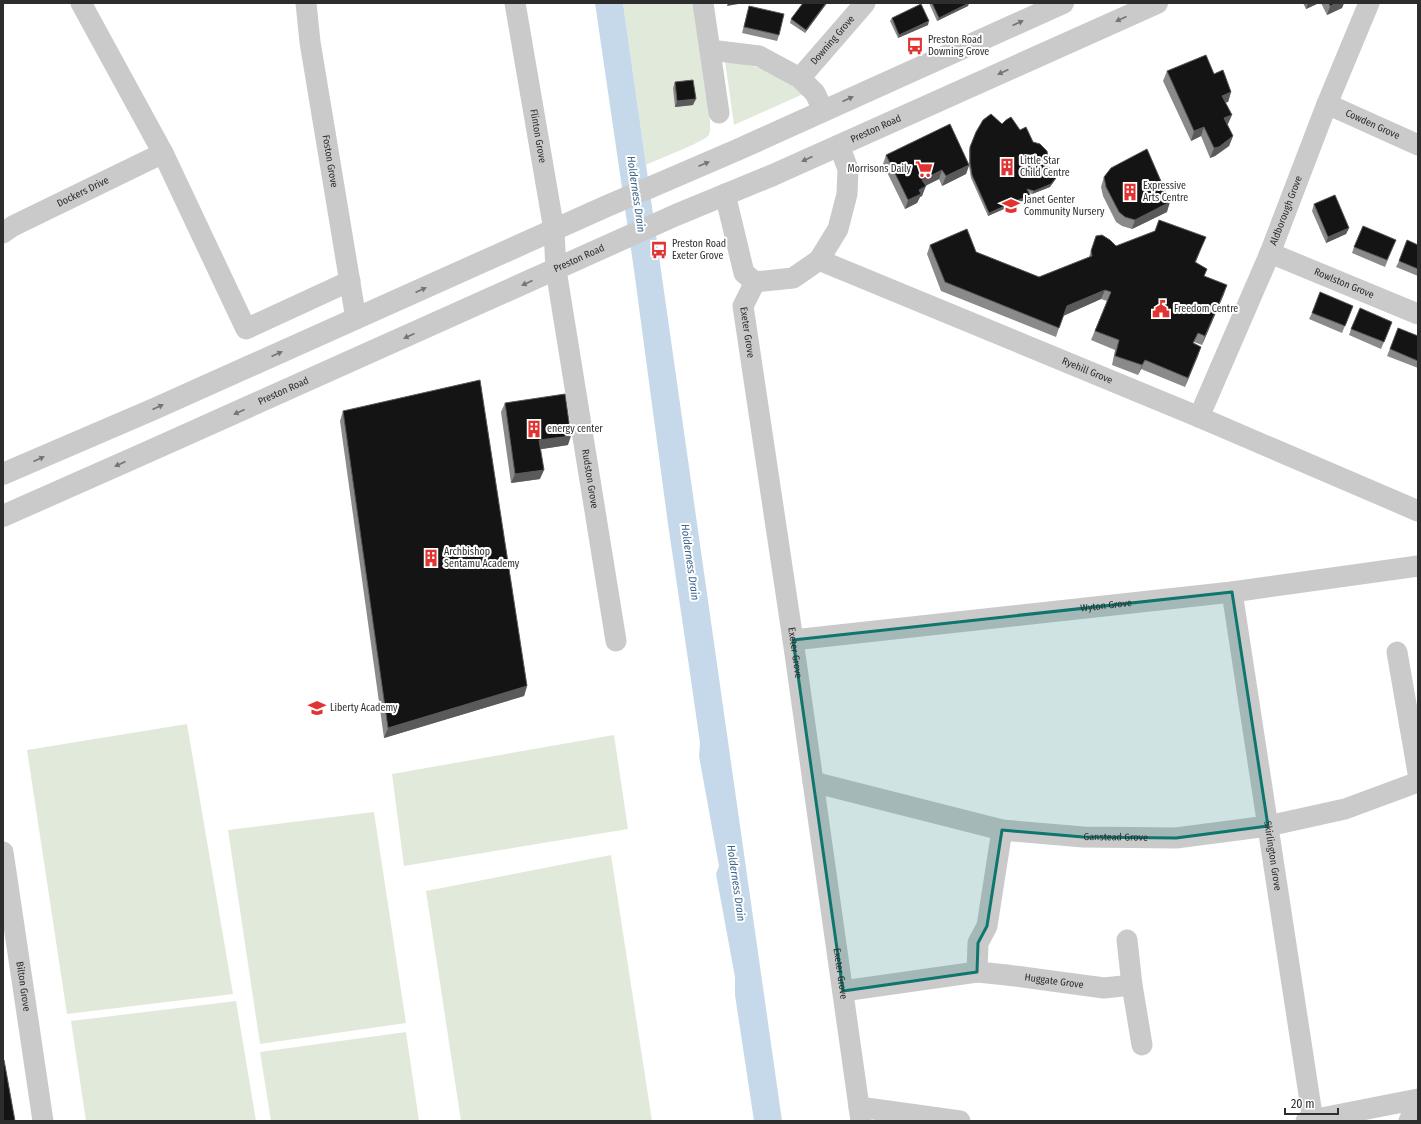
<svg xmlns="http://www.w3.org/2000/svg" width="1421" height="1124" viewBox="0 0 1421 1124" font-family="'Fira Sans Condensed',sans-serif">
<rect width="100%" height="100%" fill="#fff"/>
<g fill="#e1eada">
<path d="M623 3H694L710 121C710 126 711 132 708 136 703 142 656 160 646 165Z"/>
<path d="M725 61C754 65 783 71 803 94L734 125Z"/>
<polygon points="187,724 233,994 67,1014 27,750"/>
<polygon points="614,735 628,829 404,866 392,774"/>
<polygon points="374,812 406,1023 260,1044 228,830"/>
<polygon points="611,855 652,1121 461,1121 426,891"/>
<polygon points="236,1001 256,1121 86,1121 71,1021"/>
<polygon points="406,1032 419,1121 271,1121 260,1052"/>
</g>
<polygon fill="#c6d9ea" points="595,3 623,3 782,1121 754,1121 735,995 735,977 716,874 719,866 699,756 700,743 691,680 668,524 634,270"/>
<g fill="none" stroke-linecap="round" stroke-linejoin="round">
<g stroke="#cacaca" stroke-width="21">
<polyline points="81,3 163,153 246,329 350,281"/>
<path id="s1" d="M306 3 310 42 356 319"/>
<path id="s2" d="M515 3 554 230 556 270 616 641"/>
<polyline points="703,3 719,113"/>
<polyline points="710,50 759,56 800,78 815,93 823,110"/>
<path id="s3" d="M800 78 865 3"/>
<path id="s4" d="M1327 104 1418 145"/>
<path id="s5" d="M725 194 744 273 755 282 743 306 793 640 861 1121"/>
<path id="s6" d="M3 233 13 226 163 153"/>
<path id="s7" d="M1270 253 1418 314"/>
<polyline points="819,260 838,229 847,194 848,169 839,145"/>
<path id="s8" d="M755 282 793 278 819 260 1199 417 1418 511"/>
<path id="s9" d="M1199 417 1270 253 1327 104 1369 3"/>
<path id="s10" d="M1232 592 1313 1121"/>
<path id="s11" d="M793 640 1232 592 1418 566"/>
<polyline points="1397,652 1418,773"/>
<path id="s12" d="M813 782 1002 830 1083 837 1176 838 1268 826 1345 809 1418 782"/>
<path id="s13" d="M3 852 43 1121"/>
<polyline points="1127,940 1132,985 1142,1045"/>
<polyline points="977,972 978,943 987,926 1002,830"/>
<path id="s14" d="M843 991 977 972 1007 975 1104 988 1132 985"/>
<polyline points="1408,1102 1412,1115 1409,1121"/>
<polyline points="859,1107 960,1121"/>
<polyline points="1306,1121 1418,1099"/>
</g>
<g stroke="#cacaca" stroke-width="22">
<polyline points="3,474 154,409 607,206 737,150 1063,3"/>
<path id="s15" d="M3 516 152 450 676 215 773 175 1157 3"/>
</g>
</g>
<g fill="#8a8a8a">
<polygon points="827,3 805,33 790,23 791,19"/>
<polygon points="929,3 969,3 968,6 937,21"/>
<polygon points="1303,3 1319,3 1306,9"/>
<polygon points="1321,3 1344,3 1342,8 1327,15"/>
<polygon points="749,6 779,35 777,41 742,33 747,13"/>
<polygon points="892,18 928,25 898,38 890,21"/>
<polygon points="1167,71 1214,74 1231,92 1228,102 1225,102 1228,124 1227,125 1233,136 1229,146 1215,156 1210,158 1201,136 1191,141 1163,81"/>
<polygon points="675,82 693,105 675,107 673,88"/>
<polygon points="1002,124 1020,130 1033,142 1045,165 1057,177 1050,187 1032,194 1029,193 1029,198 988,216 971,178 969,166 966,174 942,186 939,179 925,186 922,196 920,197 917,203 905,209 883,164 886,155 969,164 969,150 976,132"/>
<polygon points="1104,177 1167,212 1132,229 1122,226 1116,222 1103,196 1101,187"/>
<polygon points="1314,204 1349,228 1346,234 1326,243 1312,211"/>
<polygon points="1096,236 1116,246 1202,246 1196,262 1204,276 1224,294 1202,345 1194,342 1194,343 1201,347 1185,387 1141,369 1138,375 1112,365 1115,350 1091,340 1107,301 1101,299 1063,316 1056,337 941,291 927,254 930,245 976,252 1039,277 1089,257"/>
<polygon points="1396,240 1385,267 1352,253 1354,247"/>
<polygon points="1418,245 1418,276 1396,267 1399,261"/>
<polygon points="1353,306 1342,333 1309,319 1312,313"/>
<polygon points="1390,328 1381,349 1349,335 1351,329"/>
<polygon points="1398,328 1418,336 1418,368 1387,356"/>
<polygon points="505,403 568,445 541,449 540,479 511,483 501,412"/>
<polygon points="343,411 527,686 524,696 384,738 340,421"/>
</g>
<g fill="#5a5a5a">
<polygon points="728,3 744,3 727,6"/>
<polygon points="826,3 827,3 805,33 806,30"/>
<polygon points="969,3 968,6 937,21 939,18"/>
<polygon points="1308,3 1319,3 1306,9"/>
<polygon points="1336,3 1344,3 1342,8 1327,15 1330,6"/>
<polygon points="929,21 928,25 898,38 899,35"/>
<polygon points="1231,92 1228,102 1219,105 1222,96"/>
<polygon points="696,99 693,105 675,107 677,101"/>
<polygon points="1232,115 1228,124 1220,127 1224,118"/>
<polygon points="1204,127 1201,136 1191,141 1194,131"/>
<polygon points="1233,136 1229,146 1215,156 1210,158 1214,148"/>
<polygon points="969,165 966,174 942,186 946,176"/>
<polygon points="942,170 939,179 919,189 922,180"/>
<polygon points="1059,174 1057,177 1050,187 1032,194 1034,191"/>
<polygon points="926,186 922,196 920,197 917,203 905,209 908,200 919,190"/>
<polygon points="1030,195 1029,198 988,216 989,213"/>
<polygon points="1170,202 1167,212 1132,229 1135,220"/>
<polygon points="1349,228 1346,234 1326,243 1328,237"/>
<polygon points="1227,285 1224,294 1202,345 1205,336"/>
<polygon points="1105,290 1101,299 1063,316 1067,306"/>
<polygon points="1201,347 1198,356 1185,387 1188,378"/>
<polygon points="1145,360 1141,369 1138,375 1142,365"/>
<polygon points="571,436 568,445 536,450 539,440"/>
<polygon points="544,470 540,479 511,483 515,474"/>
<polygon points="527,686 524,696 384,738 388,728"/>
</g>
<g fill="#141414" stroke="#5a5a5a">
<polygon points="803,3 826,3 806,30 791,19"/>
<polygon points="932,3 969,3 939,18"/>
<polygon points="1329,3 1336,3 1330,6"/>
<polygon points="921,4 929,21 899,35 892,18"/>
<polygon points="749,6 784,14 779,35 744,27"/>
<polygon points="1206,55 1214,74 1223,70 1231,92 1222,96 1232,115 1224,118 1233,136 1219,147 1214,148 1204,127 1194,131 1167,71"/>
<polygon points="693,80 696,99 677,101 675,82"/>
<polygon points="991,114 1002,124 1006,120 1011,117 1020,130 1026,127 1033,142 1040,144 1047,151 1048,158 1045,165 1059,174 1051,184 1034,191 1027,189 1030,195 989,213 972,175 970,163 970,147 976,132 983,120"/>
<polygon points="950,124 969,165 946,176 942,170 922,180 926,186 919,190 921,194 908,200 886,155"/>
<polygon points="1147,149 1170,202 1135,220 1125,217 1119,212 1106,187 1104,177 1111,168"/>
<polygon points="1335,195 1349,228 1328,237 1314,204"/>
<polygon points="1159,220 1206,237 1195,262 1207,269 1204,276 1227,285 1205,336 1198,333 1193,343 1201,347 1188,378 1145,360 1142,365 1115,356 1119,340 1095,331 1111,292 1105,290 1067,306 1059,328 945,282 930,245 967,229 976,252 1039,277 1092,256 1091,251 1096,236 1102,235 1110,240 1116,246 1155,231"/>
<polygon points="1363,226 1396,240 1387,260 1354,247"/>
<polygon points="1407,240 1418,245 1418,269 1399,261"/>
<polygon points="1320,292 1353,306 1345,326 1312,313"/>
<polygon points="1360,308 1392,322 1384,342 1351,329"/>
<polygon points="1398,328 1418,336 1418,361 1390,349"/>
<polygon points="480,380 527,686 388,728 343,411"/>
<polygon points="565,394 571,436 539,440 544,470 515,474 505,403"/>
<polygon points="3,1060 4,1060 15,1121 3,1121"/>
</g>
<defs><path id="oneway-solid" d="M-6-.8H1V-3.2L6.5 0L1 3.2V.8H-6Z"/></defs>
<g fill="#747474">
<use href="#oneway-solid" transform="translate(1121 19) rotate(156)"/>
<use href="#oneway-solid" transform="translate(1018 23) rotate(-24)"/>
<use href="#oneway-solid" transform="translate(1003 72) rotate(156)"/>
<use href="#oneway-solid" transform="translate(848 99) rotate(-24)"/>
<use href="#oneway-solid" transform="translate(807 159) rotate(156)"/>
<use href="#oneway-solid" transform="translate(704 164) rotate(-23)"/>
<use href="#oneway-solid" transform="translate(527 283) rotate(156)"/>
<use href="#oneway-solid" transform="translate(421 290) rotate(-24)"/>
<use href="#oneway-solid" transform="translate(409 336) rotate(156)"/>
<use href="#oneway-solid" transform="translate(277 354) rotate(-24)"/>
<use href="#oneway-solid" transform="translate(158 407) rotate(-24)"/>
<use href="#oneway-solid" transform="translate(239 412) rotate(156)"/>
<use href="#oneway-solid" transform="translate(39 459) rotate(-24)"/>
<use href="#oneway-solid" transform="translate(120 464) rotate(156)"/>
</g>
<path fill="#0f766e" fill-opacity="0.2" stroke="#0f766e" stroke-width="3" stroke-linejoin="round" d="M1232 592 1268 826 1176 838 1083 837 1002 830 987 926 978 943 977 972 843 991 793 640Z"/>
<defs>
<g id="bus-bare" transform="scale(1.38)"><path d="M-5-6H5V4H4V6H2V4H-2V6H-4V4H-5ZM-3.5-4V0h7V-4ZM-3.5 1.2v1.5H-2V1.2ZM2 1.2v1.5H3.5V1.2Z" fill="#e13331" stroke="#fff" stroke-width="2.5" paint-order="stroke"/></g>
<g id="building-bare" transform="scale(1.38)"><path d="M-4-6H4V6H1V3H-1V6H-4ZM-2.5-4.3h1.7v1.8h-1.7ZM.8-4.3h1.7v1.8H.8ZM-2.5-1h1.7V.8h-1.7ZM.8-1h1.7V.8H.8Z" fill="#e13331" stroke="#fff" stroke-width="2.5" paint-order="stroke"/></g>
<g id="supermarket-bare" transform="scale(1.38)"><path d="M-6-5.5h2.5l.6 2H6L4.5 2H-2.5L-4.4-4H-6ZM-1.5 3.2a1.3 1.3 0 1 0 .1 0ZM3 3.2a1.3 1.3 0 1 0 .1 0Z" fill="#e13331" stroke="#fff" stroke-width="2.5" paint-order="stroke"/></g>
<g id="school-bare" transform="scale(1.38)"><path d="M0-5L7-2L0 1L-7-2ZM-4 1L0 2.5L4 1V4Q0 6-4 4Z" fill="#e13331" stroke="#fff" stroke-width="2.5" paint-order="stroke"/></g>
<g id="civic-bare" transform="scale(1.38)"><path d="M-.6-6.5H3V-4.5H.6V-3L4-1V1h2V6H-6V1h2V-1L-.6-3ZM-1.2 2.5V6h2.4V2.5Z" fill="#e13331" stroke="#fff" stroke-width="2.5" paint-order="stroke"/></g>
</defs>
<g fill-rule="evenodd">
<use href="#bus-bare" x="915" y="46"/>
<use href="#building-bare" x="1007" y="167"/>
<use href="#supermarket-bare" x="924" y="169"/>
<use href="#building-bare" x="1130" y="192"/>
<use href="#school-bare" x="1011" y="206"/>
<use href="#bus-bare" x="659" y="250"/>
<use href="#civic-bare" x="1161" y="309"/>
<use href="#building-bare" x="534" y="429"/>
<use href="#building-bare" x="431" y="558"/>
<use href="#school-bare" x="317" y="708"/>
</g>
<g text-anchor="middle" dominant-baseline="central" stroke-width="4" stroke-linejoin="round" paint-order="stroke">
<g font-size="10" fill="#2d2d2d" stroke="#fff">
<text stroke="none"><textPath href="#s3" startOffset="50">Downing Grove</textPath></text>
<text stroke="none"><textPath href="#s4" startOffset="50">Cowden Grove</textPath></text>
<text stroke="none"><textPath href="#s15" startOffset="955">Preston Road</textPath></text>
<text stroke="none"><textPath href="#s2" startOffset="135">Flinton Grove</textPath></text>
<text stroke="none"><textPath href="#s1" startOffset="160">Foston Grove</textPath></text>
<text stroke="none"><textPath href="#s6" startOffset="90">Dockers Drive</textPath></text>
<text stroke="none"><textPath href="#s9" startOffset="224">Aldborough Grove</textPath></text>
<text stroke="none"><textPath href="#s15" startOffset="631">Preston Road</textPath></text>
<text stroke="none"><textPath href="#s7" startOffset="80">Rowlston Grove</textPath></text>
<text stroke="none"><textPath href="#s5" startOffset="149">Exeter Grove</textPath></text>
<text stroke="none"><textPath href="#s8" startOffset="360">Ryehill Grove</textPath></text>
<text stroke="none"><textPath href="#s15" startOffset="307">Preston Road</textPath></text>
<text stroke="none"><textPath href="#s2" startOffset="482">Rudston Grove</textPath></text>
<text stroke="none"><textPath href="#s11" startOffset="315">Wyton Grove</textPath></text>
<text stroke="none"><textPath href="#s5" startOffset="473">Exeter Grove</textPath></text>
<text stroke="none"><textPath href="#s12" startOffset="309">Ganstead Grove</textPath></text>
<text stroke="none"><textPath href="#s10" startOffset="267">Skirlington Grove</textPath></text>
<text stroke="none"><textPath href="#s5" startOffset="797">Exeter Grove</textPath></text>
<text stroke="none"><textPath href="#s14" startOffset="213">Huggate Grove</textPath></text>
<text stroke="none"><textPath href="#s13" startOffset="136">Bilton Grove</textPath></text>
</g>
<g font-size="10" fill="#2d2d2d" stroke="#fff" text-anchor="start">
<text x="928" y="40">Preston Road<tspan x="928" dy="12">Downing Grove</tspan></text>
<text x="1020" y="161">Little Star<tspan x="1020" dy="12">Child Centre</tspan></text>
<text x="911" y="169" text-anchor="end">Morrisons Daily</text>
<text x="1143" y="186">Expressive<tspan x="1143" dy="12">Arts Centre</tspan></text>
<text x="1024" y="200">Janet Genter<tspan x="1024" dy="12">Community Nursery</tspan></text>
<text x="672" y="244">Preston Road<tspan x="672" dy="12">Exeter Grove</tspan></text>
<text x="1174" y="309">Freedom Centre</text>
<text x="547" y="429">energy center</text>
<text x="444" y="552">Archbishop<tspan x="444" dy="12">Sentamu Academy</tspan></text>
<text x="330" y="708">Liberty Academy</text>
</g>
<g font-size="11" font-style="italic" fill="#3d678c" stroke="#fff">
<text transform="translate(636 194) rotate(82)">Holderness Drain</text>
<text transform="translate(690 562) rotate(82)">Holderness Drain</text>
<text transform="translate(736 883) rotate(82)">Holderness Drain</text>
</g>
</g>
<rect width="1421" height="1124" fill="none" stroke="#2d2d2d" stroke-width="8"/>
<path d="M1285 1108v6h53v-6" fill="none" stroke="#2d2d2d" stroke-width="2"/>
<text x="1291" y="1108" font-size="12" fill="#2d2d2d" stroke="#ffffff" stroke-width="3" paint-order="stroke">20 m</text>
</svg>
